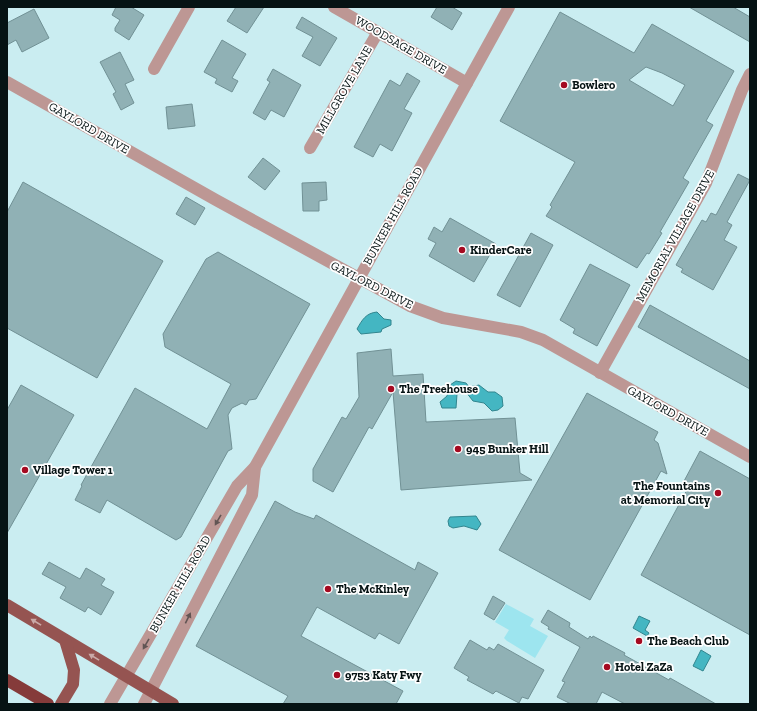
<svg xmlns="http://www.w3.org/2000/svg" width="757" height="711" viewBox="0 0 757 711" font-family="'Zilla Slab',serif">
<rect width="100%" height="100%" fill="#caedf1"/>
<polygon fill="#9de5ef" points="506,604 534,619 530,626 548,636 535,658 507,641 504,638 509,630 495,622"/>
<g fill="#44b6c2" stroke="#31858e">
<path d="M377 312 384 319 391 320V325L382 329 381 332 361 334 357 329C362 320 366 313 377 312Z"/>
<polygon points="456,381 466,383 469,387 479,385 488,392 495,392 502,397 503,406 498,410 492,411 484,403 473,401 466,392 457,394 456,408 442,408 440,402 447,396 450,385"/>
<polygon points="476,516 481,524 477,530 464,526 453,528 449,526 448,521 450,517"/>
<polygon points="639,616 650,621 645,630 649,633 647,636 633,628"/>
<polygon points="701,650 711,656 703,671 693,666"/>
</g>
<g fill="#90b1b5" stroke="#719195" fill-rule="evenodd">
<polygon points="116,7 131,7 144,15 129,40 115,31 115,28 120,20 112,15"/>
<polygon points="236,7 264,7 247,33 227,21"/>
<polygon points="437,7 452,7 462,13 452,30 431,17"/>
<polygon points="689,7 733,7 750,17 750,42"/>
<polygon points="34,9 49,38 22,52 16,40 7,45 7,23"/>
<path d="M560 12 634 53 652 24 734 71 706 121 713 125 683 178 689 182 660 232 662 233 649 254 647 253 637 268 546 216 552 207 550 205 575 162 500 121ZM646 67 662 73 685 85 673 106 629 80Z"/>
<polygon points="302,17 337,38 320,66 302,56 313,37 296,28"/>
<polygon points="222,40 246,54 232,78 238,81 232,92 215,83 217,79 204,72"/>
<polygon points="120,52 134,80 125,84 134,103 121,110 113,94 116,92 100,62"/>
<polygon points="273,69 301,85 284,117 271,110 265,120 253,113 270,82 267,80"/>
<polygon points="407,73 420,81 404,109 412,113 392,151 380,144 373,157 354,147 390,80 400,86"/>
<polygon points="192,104 195,126 168,129 166,107"/>
<polygon points="263,158 280,171 265,190 248,177"/>
<polygon points="738,174 750,180 727,222 732,225 724,240 737,247 713,290 681,272 683,269 676,265 702,220 706,222 711,213 716,215"/>
<polygon points="23,182 163,261 97,378 7,328 7,212"/>
<polygon points="326,182 327,200 319,201 319,211 303,211 302,183"/>
<polygon points="186,197 205,208 195,225 176,214"/>
<polygon points="450,218 496,244 474,282 429,256 436,243 428,239 434,227 442,232"/>
<polygon points="531,233 553,245 520,307 497,295"/>
<polygon points="218,252 310,304 256,399 249,400 246,405 242,403 232,408 228,415 232,449 228,451 181,537 176,540 107,500 100,513 75,500 82,486 81,485 135,388 207,429 231,384 165,347 163,334 206,259"/>
<polygon points="590,264 630,285 597,346 573,333 575,329 560,320"/>
<polygon points="650,305 750,361 750,389 638,327"/>
<polygon points="391,349 393,376 423,374 426,422 515,418 520,473 532,480 401,490 393,392 372,429 369,427 333,492 313,481 313,469 342,417 346,419 359,397 357,353"/>
<polygon points="21,385 74,415 7,533 7,410"/>
<polygon points="587,393 658,432 654,440 658,443 667,474 661,471 590,600 499,550"/>
<polygon points="700,451 750,479 750,635 641,575 689,486 683,483"/>
<polygon points="275,501 295,512 314,519 316,515 415,570 418,562 438,573 399,644 379,633 375,639 317,607 301,636 403,691 396,704 283,704 288,696 196,646"/>
<polygon points="49,562 80,579 86,568 105,579 101,585 114,592 101,615 88,607 85,612 60,598 66,587 42,574"/>
<polygon points="493,596 505,603 494,620 484,614"/>
<polygon points="548,610 570,623 569,627 588,639 590,636 592,638 593,636 625,653 624,655 669,680 670,678 716,704 625,704 602,692 596,704 571,704 557,697 565,682 562,681 580,647 548,629 549,627 541,622"/>
<polygon points="470,640 487,650 489,647 494,650 498,644 544,670 528,699 522,697 519,703 496,691 493,694 467,680 469,677 454,668"/>
</g>
<g fill="none" stroke-linecap="round" stroke-linejoin="round">
<g stroke="#bd9794" stroke-width="12">
<polyline points="334,7 467,83"/>
<polyline points="154,69 189,7"/>
<polyline points="7,82 216,200 410,306 443,318 521,332 543,340 750,457"/>
<polyline points="310,148 378,32"/>
<polyline points="600,373 706,183 742,90 750,74"/>
<polyline points="110,704 237,486 255,467 509,7"/>
<polyline points="144,704 252,495 255,467"/>
</g>
<g stroke="#955451" stroke-width="12">
<polyline points="7,605 173,704"/>
<polyline points="61,704 73,684 74,670 65,640"/>
</g>
<polyline stroke="#853b3a" stroke-width="12" points="7,680 48,704"/>
</g>
<defs><path id="oneway-solid" d="M-6-.8H1V-3.2L6.5 0L1 3.2V.8H-6Z"/></defs>
<g fill="#625554">
<use href="#oneway-solid" transform="translate(218 520) rotate(120)"/>
<use href="#oneway-solid" transform="translate(188 618) rotate(-64)"/>
<use href="#oneway-solid" transform="translate(146 644) rotate(120)"/>
</g>
<g fill="#caaaa8">
<use href="#oneway-solid" transform="translate(36 622) rotate(-149)"/>
<use href="#oneway-solid" transform="translate(94 657) rotate(-149)"/>
</g>
<g fill="#a50a21" stroke="#fff" stroke-width="1.5">
<circle cx="564" cy="85" r="4"/>
<circle cx="462" cy="250" r="4"/>
<circle cx="391" cy="389" r="4"/>
<circle cx="458" cy="449" r="4"/>
<circle cx="25" cy="470" r="4"/>
<circle cx="718" cy="493" r="4"/>
<circle cx="328" cy="589" r="4"/>
<circle cx="639" cy="641" r="4"/>
<circle cx="607" cy="667" r="4"/>
<circle cx="337" cy="675" r="4"/>
</g>
<g text-anchor="middle" dominant-baseline="central" stroke-width="3.5" stroke-linejoin="round" paint-order="stroke">
<g font-size="12" fill="#061314" stroke="#fff">
<text transform="translate(401 45) rotate(30)">WOODSAGE DRIVE</text>
<text transform="translate(344 90) rotate(-60)">MILLGROVE LANE</text>
<text transform="translate(89 128) rotate(30)">GAYLORD DRIVE</text>
<text transform="translate(393 216) rotate(-61)">BUNKER HILL ROAD</text>
<text transform="translate(675 236) rotate(-61)">MEMORIAL VILLAGE DRIVE</text>
<text transform="translate(372 285) rotate(27)">GAYLORD DRIVE</text>
<text transform="translate(668 411) rotate(29)">GAYLORD DRIVE</text>
<text transform="translate(180 584) rotate(-60)">BUNKER HILL ROAD</text>
</g>
<g font-size="12" font-weight="bold" fill="#061314" stroke="#fff" text-anchor="start">
<text x="572" y="85">Bowlero</text>
<text x="470" y="250">KinderCare</text>
<text x="399" y="389">The Treehouse</text>
<text x="466" y="449">945 Bunker Hill</text>
<text x="33" y="470">Village Tower 1</text>
<text x="710" y="486" text-anchor="end">The Fountains<tspan x="710" dy="14">at Memorial City</tspan></text>
<text x="336" y="589">The McKinley</text>
<text x="647" y="641">The Beach Club</text>
<text x="615" y="667">Hotel ZaZa</text>
<text x="345" y="675">9753 Katy Fwy</text>
</g>
</g>
<rect width="757" height="711" fill="none" stroke="#061314" stroke-width="16"/>
</svg>
